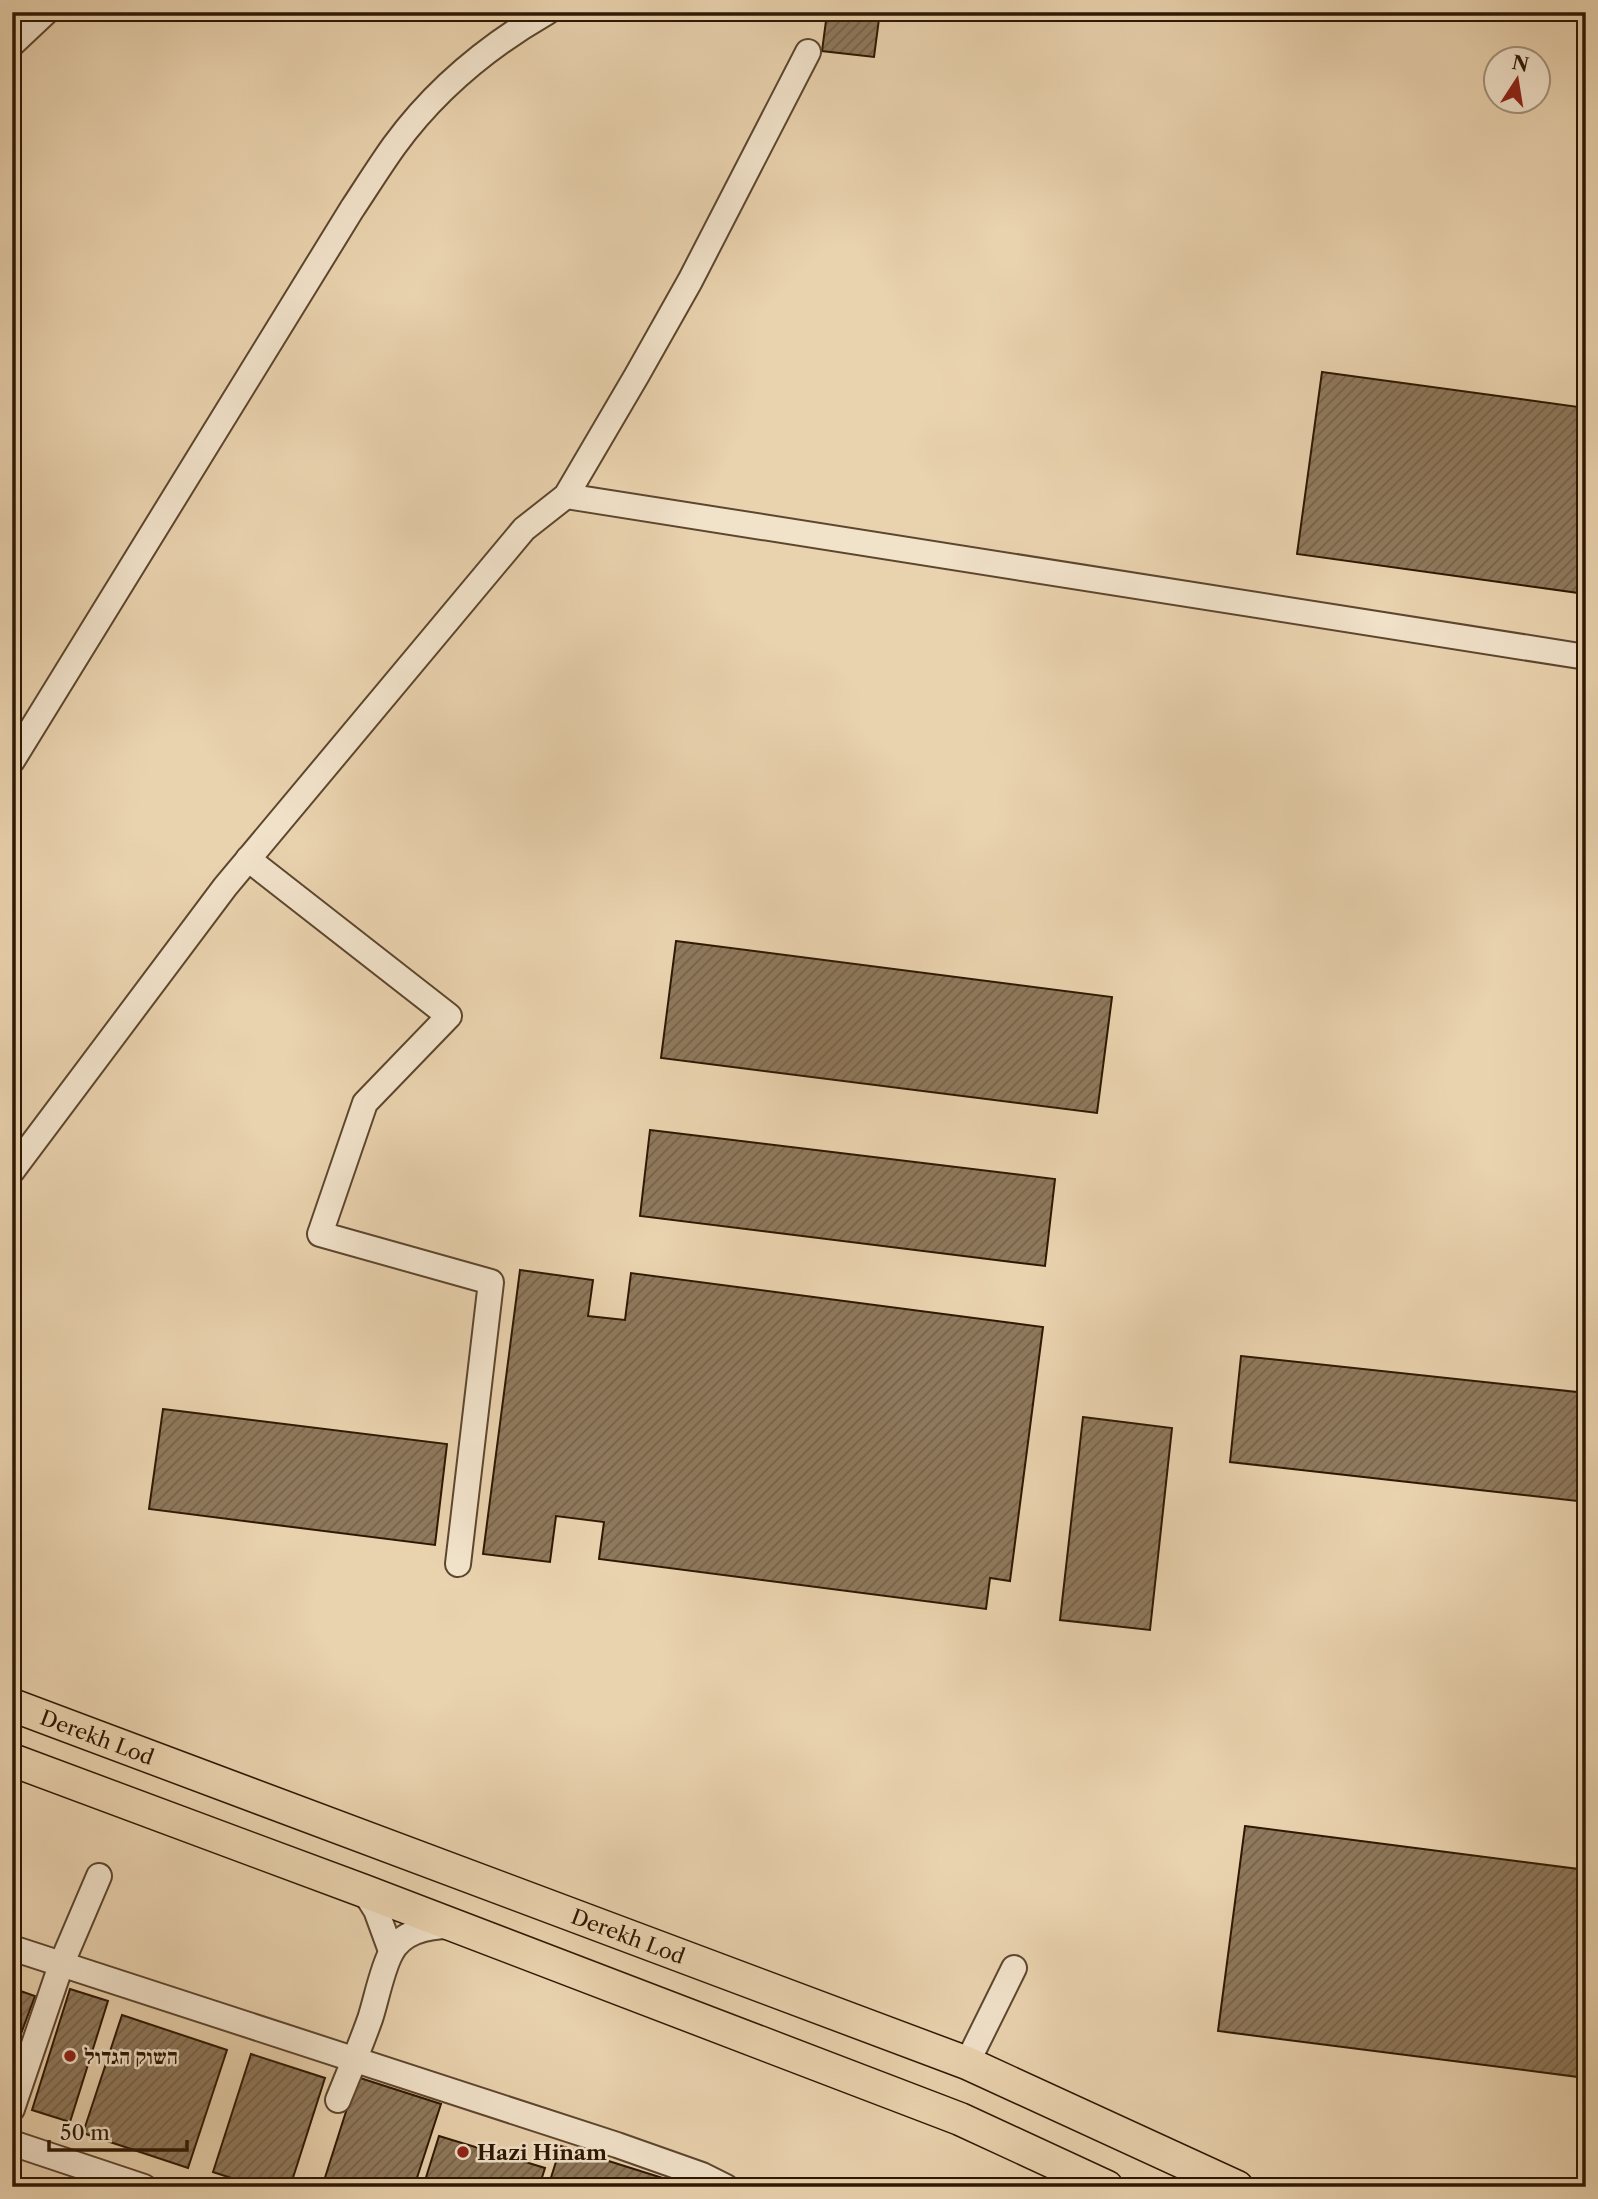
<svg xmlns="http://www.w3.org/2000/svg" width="1598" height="2199" viewBox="0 0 1598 2199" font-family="'Libre Caslon Text','Frank Ruhl Libre',serif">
<defs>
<pattern id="building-hatch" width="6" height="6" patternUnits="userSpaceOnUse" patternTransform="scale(1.75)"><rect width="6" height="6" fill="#8f795c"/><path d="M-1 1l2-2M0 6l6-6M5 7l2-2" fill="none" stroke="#75624a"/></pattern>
</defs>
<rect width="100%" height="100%" fill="#e9d2ae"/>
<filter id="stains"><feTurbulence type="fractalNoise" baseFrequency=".00286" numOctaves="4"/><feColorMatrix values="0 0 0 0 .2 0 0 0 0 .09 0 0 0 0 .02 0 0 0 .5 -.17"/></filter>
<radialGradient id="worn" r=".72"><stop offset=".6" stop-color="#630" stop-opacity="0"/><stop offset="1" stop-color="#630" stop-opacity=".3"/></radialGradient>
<g fill="url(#building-hatch)" stroke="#2e1803" stroke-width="2">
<polygon points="827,13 879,19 874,57 822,51"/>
<polygon points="1322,372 1586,408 1586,594 1297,554"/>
<polygon points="676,941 1112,997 1097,1113 661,1058"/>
<polygon points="650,1130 1055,1179 1045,1266 640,1216"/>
<polygon points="520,1270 593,1280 588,1316 625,1320 631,1273 1043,1327 1010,1581 990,1578 986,1609 599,1559 604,1522 556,1516 550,1562 483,1554"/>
<polygon points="1241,1356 1586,1393 1586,1502 1230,1462"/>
<polygon points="163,1409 447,1444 435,1545 149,1509"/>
<polygon points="1083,1417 1172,1428 1150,1630 1060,1620"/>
<polygon points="1245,1826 1586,1870 1586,2078 1218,2031"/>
<polygon points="12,1988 35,1996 12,2058"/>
<polygon points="70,1989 108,2001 70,2122 32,2110"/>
<polygon points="122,2015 227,2050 188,2168 83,2133"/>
<polygon points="251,2054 325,2078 290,2187 259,2187 213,2172"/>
<polygon points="357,2077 441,2104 414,2187 322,2187"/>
<polygon points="439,2136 545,2168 539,2187 423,2187"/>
<polygon points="561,2146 688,2186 688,2187 548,2187"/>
</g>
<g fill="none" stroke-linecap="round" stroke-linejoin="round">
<g stroke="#5d462e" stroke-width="28">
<g id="minor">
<polyline points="12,44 46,12"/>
<polyline points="566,496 1586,657"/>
<path d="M12 761 352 209C366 188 379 167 394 146 434 91 488 46 547 12"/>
<polyline points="248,859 449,1016 365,1103 320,1234 491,1282 458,1564"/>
<polyline points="12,1171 225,887 524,529 566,496 637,375 690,281 808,52"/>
<polyline points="364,1891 376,1910 391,1951"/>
<polyline points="12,1948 617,2145 702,2175 726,2187"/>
<polyline points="967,2063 1014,1968"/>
<path d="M338 2100C349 2073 360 2047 370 2019 376 2001 382 1969 391 1953 402 1931 430 1926 452 1926"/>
<polyline points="12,2109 61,1965 99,1876"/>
<polyline points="12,2143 144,2187"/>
</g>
</g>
<g stroke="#2e1803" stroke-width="35">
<g id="major">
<path id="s1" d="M12 1705 967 2063 1237 2187"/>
<polyline points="12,1760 364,1891 960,2119 1107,2187"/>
</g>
</g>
<use href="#minor" stroke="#f1e2ca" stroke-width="24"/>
<use href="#major" stroke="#e9d2ae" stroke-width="32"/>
</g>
<g fill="#8f2418" stroke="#f1e2ca" stroke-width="2.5">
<circle cx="70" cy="2056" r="7"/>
<circle cx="463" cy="2152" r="7"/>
</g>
<g text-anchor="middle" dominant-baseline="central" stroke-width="5" stroke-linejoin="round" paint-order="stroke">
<g font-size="21" fill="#2e1803" stroke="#f1e2ca">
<text stroke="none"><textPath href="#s1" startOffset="91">Derekh Lod</textPath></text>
<text stroke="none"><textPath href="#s1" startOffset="658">Derekh Lod</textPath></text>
</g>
<g font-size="21" font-weight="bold" fill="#2e1803" stroke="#f1e2ca" text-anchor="start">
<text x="84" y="2056">השוק הגדול</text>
<text x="477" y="2152">Hazi Hinam</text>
</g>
</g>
<rect width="1598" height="2199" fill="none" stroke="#e9d2ae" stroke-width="42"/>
<rect x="14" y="14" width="1570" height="2171" fill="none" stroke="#2e1803" stroke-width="3.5"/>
<rect x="21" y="21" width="1556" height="2157" fill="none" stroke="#2e1803" stroke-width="2"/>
<g transform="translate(1517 80) rotate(12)"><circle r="33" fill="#f1e2ca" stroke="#a3917a" stroke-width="2"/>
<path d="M0-5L12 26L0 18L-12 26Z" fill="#8f2418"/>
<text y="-10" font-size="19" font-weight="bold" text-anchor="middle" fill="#2e1803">N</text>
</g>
<path d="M49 2140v10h138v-10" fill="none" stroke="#2e1803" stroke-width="3.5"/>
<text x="60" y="2140" font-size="21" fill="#2e1803" stroke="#f1e2ca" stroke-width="5" paint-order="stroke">50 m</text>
<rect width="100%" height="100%" filter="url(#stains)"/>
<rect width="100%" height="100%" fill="url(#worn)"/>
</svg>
